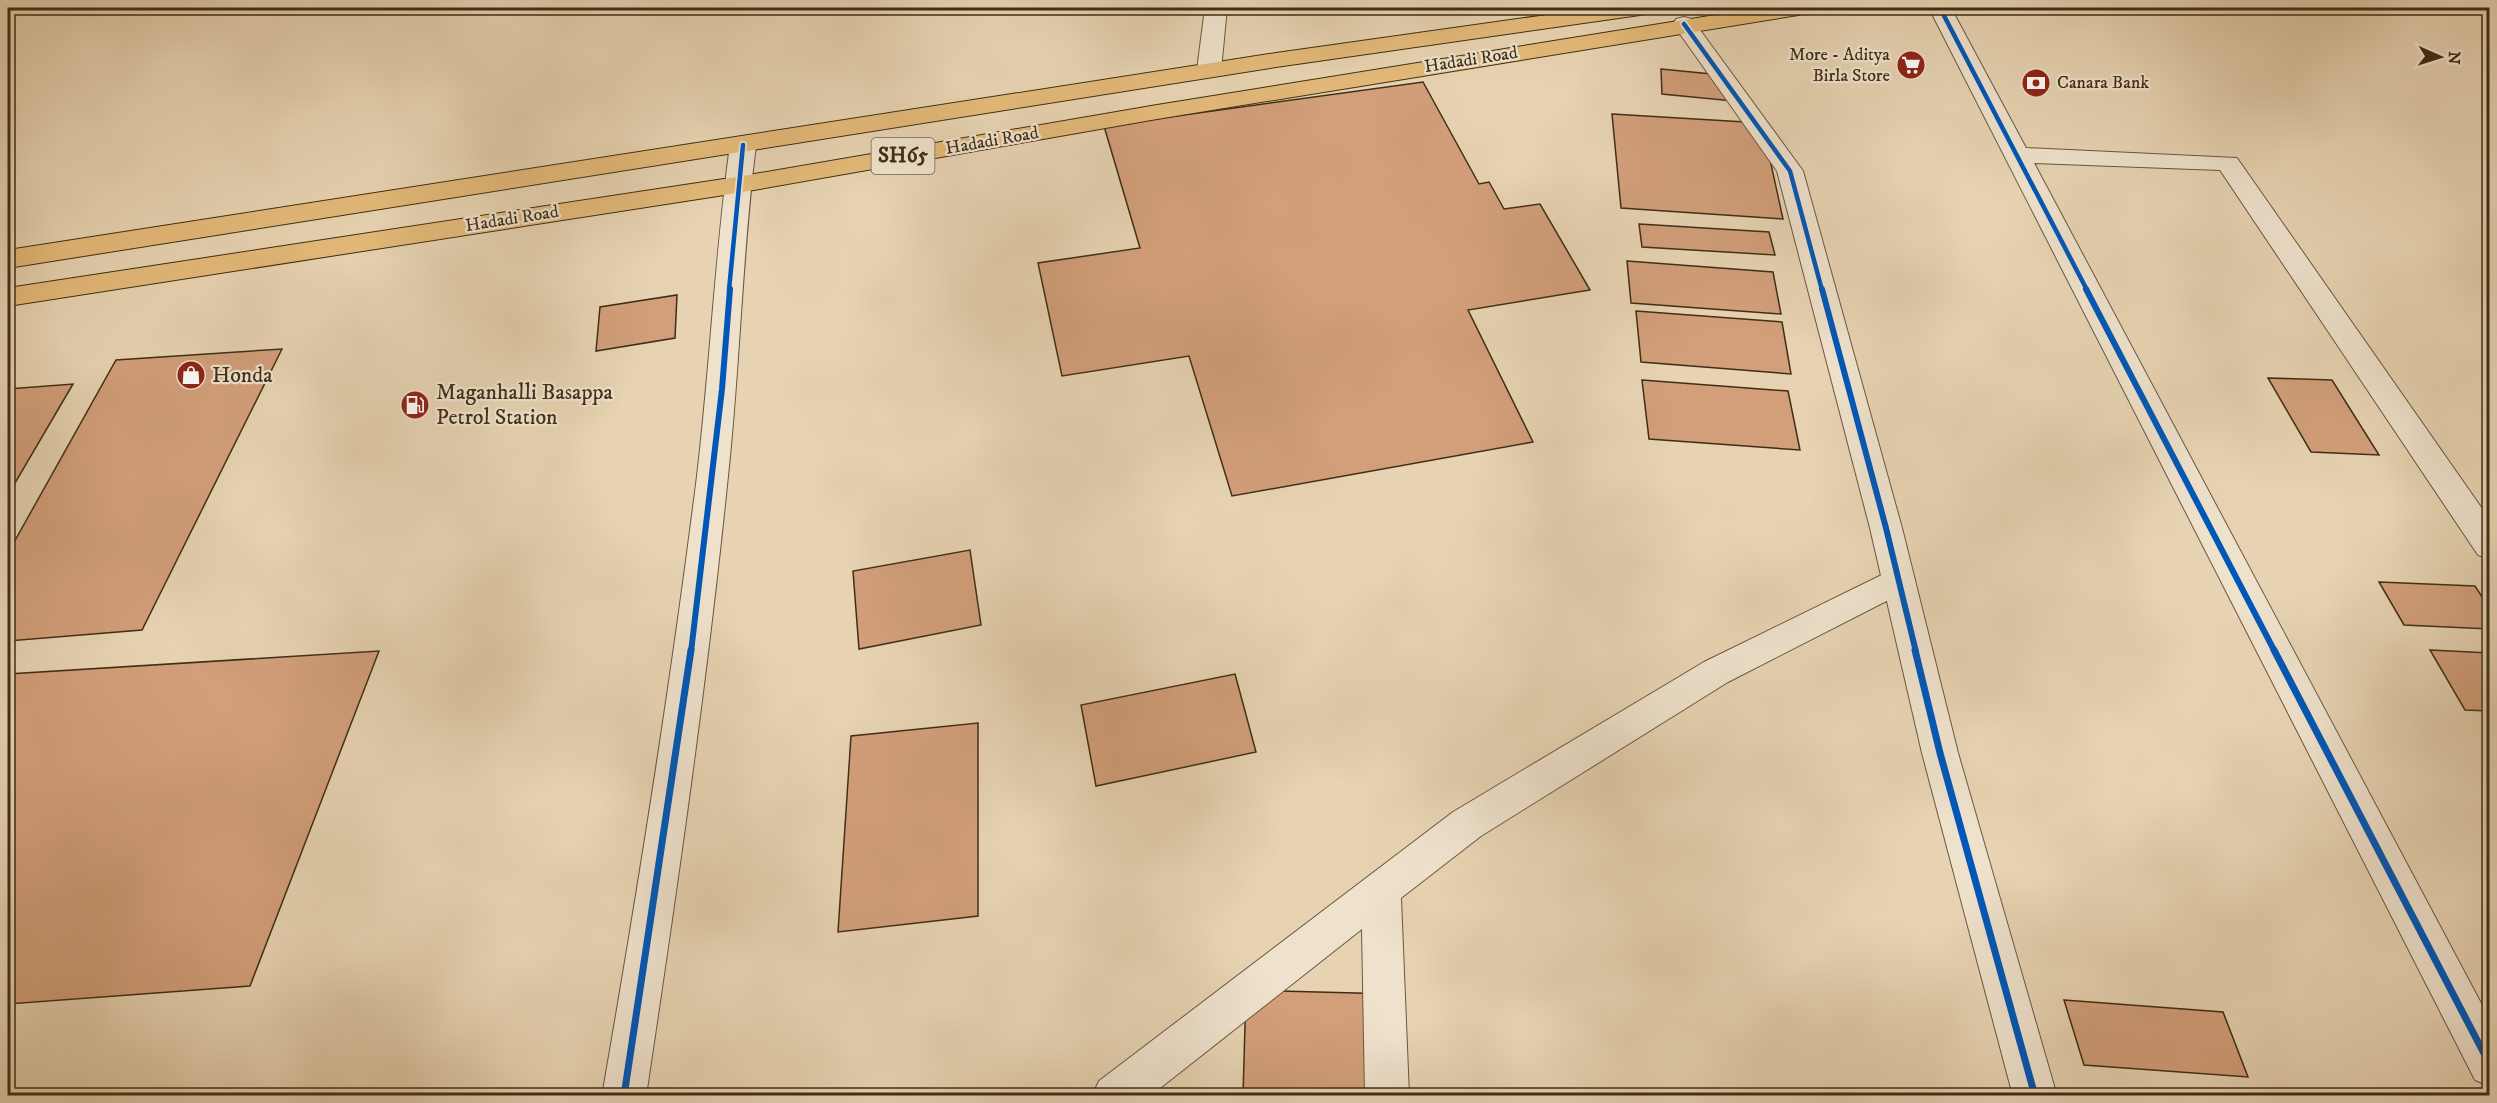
<svg xmlns="http://www.w3.org/2000/svg" width="2497" height="1103" viewBox="0 0 2497 1103" font-family="'IM FELL DW Pica',serif">
<rect width="100%" height="100%" fill="#e7d3b2"/>
<filter id="stains"><feTurbulence type="fractalNoise" baseFrequency=".00333" numOctaves="4"/><feColorMatrix values="0 0 0 0 .2 0 0 0 0 .09 0 0 0 0 .02 0 0 0 .5 -.17"/></filter>
<radialGradient id="worn" r=".72"><stop offset=".6" stop-color="#630" stop-opacity="0"/><stop offset="1" stop-color="#630" stop-opacity=".3"/></radialGradient>
<g fill="#d29f7a" stroke="#3f2e17" stroke-width="1.5">
<polygon points="1661,69 1732,76 1733,101 1662,94"/>
<polygon points="1423,82 1479,184 1489,182 1504,209 1540,204 1590,290 1468,310 1533,442 1232,496 1189,356 1062,376 1038,263 1140,248 1104,126"/>
<polygon points="1612,114 1762,123 1783,219 1621,208"/>
<polygon points="1639,224 1769,232 1775,255 1642,247"/>
<polygon points="1627,261 1773,272 1781,314 1631,303"/>
<polygon points="677,295 675,338 596,351 600,307"/>
<polygon points="1636,311 1782,322 1791,374 1641,362"/>
<polygon points="282,349 142,630 8,641 8,553 116,360"/>
<polygon points="2268,378 2332,380 2379,455 2311,452"/>
<polygon points="1642,380 1788,391 1800,450 1649,439"/>
<polygon points="73,384 8,495 8,389"/>
<polygon points="970,550 981,625 859,649 853,571"/>
<polygon points="2379,582 2475,586 2490,609 2490,629 2404,625"/>
<polygon points="2430,650 2490,653 2490,711 2465,710"/>
<polygon points="379,651 250,986 8,1004 8,674"/>
<polygon points="1235,674 1256,752 1096,786 1081,705"/>
<polygon points="978,723 978,916 838,932 851,736"/>
<polygon points="1246,990 1394,994 1397,1096 1243,1096"/>
<polygon points="2064,1000 2223,1012 2248,1077 2084,1065"/>
</g>
<g fill="none" stroke-linecap="round" stroke-linejoin="round">
<g stroke="#69573e" stroke-width="2">
<g id="minor">
<polygon points="1205,8 1227,8 1221,70 1217,75 1201,75 1197,70"/>
<polygon points="1929,8 1951,8 2026,148 2237,158 2490,520 2490,559 2478,555 2220,170 2034,163 2490,1020 2490,1086 2475,1080"/>
<path d="M743 137 752 140 756 145C742 255 740 366 728 476 707 683 677 889 646 1096H602C638 890 671 683 697 476 710 366 715 255 730 145L734 140Z"/>
<polygon points="1898,567 1910,571 1915,580 1910,589 1728,682 1481,836 1401,898 1409,1096 1365,1096 1362,929 1150,1096 1092,1096 1099,1081 1453,812 1704,662"/>
</g>
</g>
<g stroke="#69573e" stroke-width="2">
<polygon id="tertiary" points="1684,17 1692,19 1803,171 1902,528 1958,753 2057,1096 2013,1096 1922,753 1870,528 1777,171 1673,24 1676,19"/>
</g>
<g stroke="#3f2e17" stroke-width="2">
<g id="primary">
<polygon points="1596,8 1651,8 1648,13 1640,15 1276,67 8,268 8,250 1276,53"/>
<polygon points="1759,8 1809,8 1806,13 1798,15 1157,119 737,193 8,306 8,288 737,177 1157,105"/>
</g>
</g>
<use href="#minor" fill="#efe2cd" fill-rule="evenodd"/>
<use href="#tertiary" fill="#efe2cd" fill-rule="evenodd"/>
<use href="#primary" fill="#e4ba79" fill-rule="evenodd"/>
<g stroke="#efe2cd" stroke-width="8">
<g id="cycleway-far2">
<polyline points="1940,8 2087,290"/>
<polyline points="1684,24 1790,171 1822,290"/>
<polyline points="729,290 743,145"/>
</g>
</g>
<g stroke="#efe2cd" stroke-width="10">
<g id="cycleway-far1">
<polyline points="1822,289 1886,528 1916,652"/>
<polyline points="2086,289 2275,652"/>
<polyline points="691,652 722,389 730,289"/>
</g>
</g>
<g stroke="#efe2cd" stroke-width="10">
<g id="cycleway">
<polyline points="1915,650 1940,753 2035,1096"/>
<polyline points="2274,650 2490,1065"/>
<polyline points="624,1096 691,650"/>
</g>
</g>
<use href="#cycleway-far2" stroke="#0057b8" stroke-width="4.5"/>
<use href="#cycleway-far1" stroke="#0057b8" stroke-width="6"/>
<use href="#cycleway" stroke="#0057b8" stroke-width="7"/>
</g>
<defs>
<g id="supermarket-disc" transform="scale(1.5)"><circle r="9.5" fill="#8f2418" stroke="#efe2cd"/><path d="M-6-5.5h2.5l.6 2H6L4.5 2H-2.5L-4.4-4H-6ZM-1.5 3.2a1.3 1.3 0 1 0 .1 0ZM3 3.2a1.3 1.3 0 1 0 .1 0Z" fill="#fff"/></g>
<g id="bank-disc" transform="scale(1.5)"><circle r="9.5" fill="#8f2418" stroke="#efe2cd"/><path d="M-6-4H6V4H-6ZM0-2.3a2.3 2.3 0 1 0 0 4.6a2.3 2.3 0 1 0 0-4.6Z" fill="#fff"/></g>
<g id="shop-disc" transform="scale(1.5)"><circle r="9.5" fill="#8f2418" stroke="#efe2cd"/><path d="M-5-2.5h2.3a2.7 3.5 0 0 1 5.4 0H5L5.5 6h-11ZM-1.5-2.5h3a1.5 2.3 0 0 0-3 0Z" fill="#fff"/></g>
<g id="fuel-disc" transform="scale(1.5)"><circle r="9.5" fill="#8f2418" stroke="#efe2cd"/><path d="M-5.5-6h7V0h2V4h1.3V-2.5L3-4.5l.8-.8L6-3V5H2.5V1h-1V6h-7ZM-4.2-4.7v3.2H.2V-4.7Z" fill="#fff"/></g>
</defs>
<g fill-rule="evenodd">
<use href="#supermarket-disc" x="1911" y="65"/>
<use href="#bank-disc" x="2036" y="83"/>
<use href="#shop-disc" x="191" y="375"/>
<use href="#fuel-disc" x="415" y="405"/>
</g>
<g text-anchor="middle" dominant-baseline="central" stroke-width="4.5" stroke-linejoin="round" paint-order="stroke">
<g font-size="18" fill="#3f2e17" stroke="#efe2cd" text-anchor="end">
<text x="1890" y="55">More - Aditya<tspan x="1890" dy="21">Birla Store</tspan></text>
<text x="2057" y="83" text-anchor="start">Canara Bank</text>
</g>
<g font-size="18" fill="#3f2e17" stroke="#efe2cd">
<text transform="translate(1471 60) rotate(-9)">Hadadi Road</text>
<text transform="translate(992 141) rotate(-10)">Hadadi Road</text>
<text transform="translate(512 219) rotate(-9)">Hadadi Road</text>
</g>
<rect fill="#efe2cd" stroke="#74644e" stroke-width="1.5" x="871.5" y="138" width="63" height="36" rx="4.5"/>
<g font-size="21" font-weight="bold" fill="#3f2e17">
<text x="903" y="156">SH65</text>
</g>
<g font-size="22" fill="#3f2e17" stroke="#efe2cd" text-anchor="start">
<text x="212" y="375">Honda</text>
<text x="436" y="392">Maganhalli Basappa<tspan x="436" dy="25">Petrol Station</tspan></text>
</g>
</g>
<rect width="2497" height="1103" fill="none" stroke="#e7d3b2" stroke-width="30"/>
<rect x="9" y="9" width="2479" height="1085" fill="none" stroke="#3f2e17" stroke-width="3"/>
<rect x="15" y="15" width="2467" height="1073" fill="none" stroke="#3f2e17" stroke-width="1.5"/>
<g transform="translate(2440 57) rotate(93)" stroke="#efe2cd" stroke-width="4.5" paint-order="stroke">
<path d="M0-4.5L10 22L0 15L-10 22Z" fill="#3f2e17"/>
<text y="-9" font-size="16" font-weight="bold" text-anchor="middle" fill="#3f2e17">N</text>
</g>
<rect width="100%" height="100%" filter="url(#stains)"/>
<rect width="100%" height="100%" fill="url(#worn)"/>
</svg>
